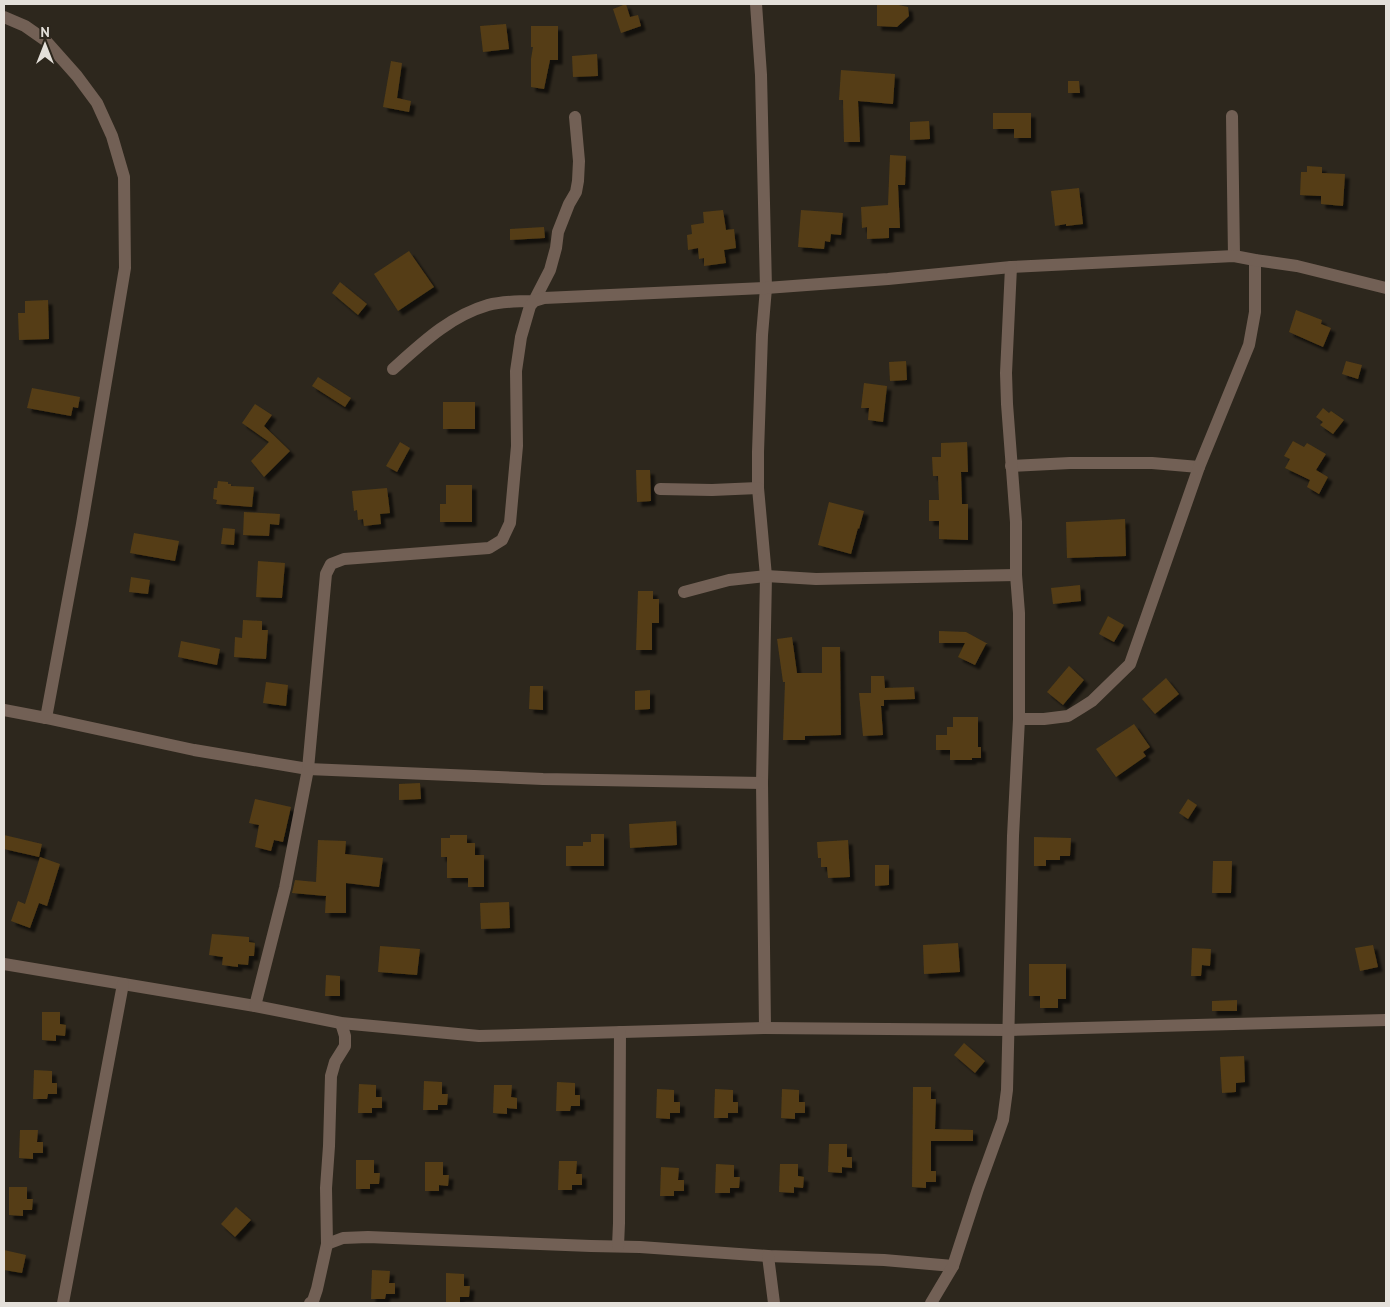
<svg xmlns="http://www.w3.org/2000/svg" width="1390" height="1307" viewBox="0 0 1390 1307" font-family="'PT Sans',sans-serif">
<defs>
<filter id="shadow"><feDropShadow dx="4.5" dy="4.5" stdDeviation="1" flood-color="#0009"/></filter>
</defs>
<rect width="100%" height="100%" fill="#2d271d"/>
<g fill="#543d16" filter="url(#shadow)">
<polygon points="626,4 630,17 638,15 641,26 621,33 613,9"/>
<polygon points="877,4 894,4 908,7 909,16 897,27 877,26"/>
<polygon points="506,24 509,49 483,52 480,26"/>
<polygon points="531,26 558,26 558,60 550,60 544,89 531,87 531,59 533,47 531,47"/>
<polygon points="597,54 598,76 573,77 572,56"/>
<polygon points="391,61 402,63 397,98 411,101 409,112 383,107"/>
<polygon points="841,70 895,74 893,104 858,101 860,142 844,142 843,100 839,100"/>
<polygon points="1068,81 1079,81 1080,93 1068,93"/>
<polygon points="993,113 1031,113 1031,138 1014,138 1014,129 993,129"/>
<polygon points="929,121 930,139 910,140 910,122"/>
<polygon points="890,155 906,156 905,185 898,185 900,228 889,228 889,238 867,239 867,227 862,228 861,207 888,205"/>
<polygon points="1307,166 1322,167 1322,173 1345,174 1343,206 1321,204 1321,196 1300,195 1301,172 1307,172"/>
<polygon points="1079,188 1083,224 1066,226 1066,224 1055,226 1051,191"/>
<polygon points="723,210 726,230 734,229 736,248 724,250 726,263 704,266 704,258 699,259 698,248 688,250 687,235 692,234 691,225 704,223 703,212"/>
<polygon points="801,210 843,213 841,235 831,234 830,242 825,241 824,249 798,247"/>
<polygon points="544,227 545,238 510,240 510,229"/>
<polygon points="409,251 434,287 398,311 374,274"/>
<polygon points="340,282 367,304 358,315 332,293"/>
<polygon points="48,300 49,339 19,340 18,313 25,313 25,301"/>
<polygon points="1296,310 1322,320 1321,324 1331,328 1323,347 1289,332"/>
<polygon points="906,361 907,380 890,381 889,362"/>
<polygon points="1346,361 1362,365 1358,379 1342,374"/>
<polygon points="318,377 351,398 345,407 312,386"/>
<polygon points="864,383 887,386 883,422 868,420 869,408 861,408"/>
<polygon points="32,388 80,397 78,408 73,407 71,416 27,408"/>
<rect x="443" y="402" width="32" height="27"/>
<polygon points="255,404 272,415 264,426 290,451 264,477 251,461 269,442 242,423"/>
<polygon points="1323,408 1329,413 1331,411 1344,420 1333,434 1320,425 1323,422 1316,417"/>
<polygon points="1293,441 1304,447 1307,443 1326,454 1316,470 1328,477 1319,494 1307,487 1310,480 1285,468 1290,459 1284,456"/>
<polygon points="400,442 410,448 397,472 386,466"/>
<polygon points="967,442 968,472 961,472 962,504 968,504 968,540 939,539 939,521 929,521 929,500 939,500 938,476 933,476 932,457 941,457 941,443"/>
<polygon points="636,470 650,470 651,501 637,502"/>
<polygon points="218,481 228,482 228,484 231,484 231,486 254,487 252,507 216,504 217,500 213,499 214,488 217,488"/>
<polygon points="446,485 472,485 472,522 440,522 440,504 446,504"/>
<polygon points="387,488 390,513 380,514 381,524 364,526 363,519 358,520 357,510 354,511 352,491"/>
<polygon points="829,502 864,511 859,529 858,528 851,554 818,545"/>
<polygon points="244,512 280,514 279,525 270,524 269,536 243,535"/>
<polygon points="1125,519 1126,556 1067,558 1066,522"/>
<polygon points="223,528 235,529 234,545 221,544"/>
<polygon points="134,533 179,541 175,561 130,553"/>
<polygon points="258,561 285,563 282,598 256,597"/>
<polygon points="131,577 150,580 148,594 129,592"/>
<polygon points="1080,585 1081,601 1053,604 1051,588"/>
<polygon points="638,591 653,591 653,599 659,599 659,623 652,623 652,650 636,650"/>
<polygon points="1108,616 1124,625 1114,642 1099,634"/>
<polygon points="243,620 262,621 262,630 268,630 266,659 234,657 235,637 242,638"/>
<polygon points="939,631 966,632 988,644 986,644 975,665 958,657 965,643 939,643"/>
<polygon points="792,637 797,673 822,673 822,647 840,647 841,735 805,736 805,740 783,740 785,682 783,682 777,639"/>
<polygon points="181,641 220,649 217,665 178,657"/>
<polygon points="1069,666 1084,680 1063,705 1047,692"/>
<polygon points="871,676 884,676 885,688 914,687 915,699 884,700 884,706 881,706 883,735 863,736 859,693 871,693"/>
<polygon points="1166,678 1179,694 1155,714 1142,699"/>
<polygon points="266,682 288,685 286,706 263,703"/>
<polygon points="530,686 543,686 543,710 529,709"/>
<polygon points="650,690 650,709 635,710 635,691"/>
<polygon points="953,717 978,717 978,747 981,747 981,758 972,758 972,760 950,760 950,750 936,750 936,735 947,735 947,727 953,727"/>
<polygon points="1134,724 1150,747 1143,752 1146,756 1116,777 1096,749"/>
<polygon points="420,783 421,799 399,800 399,784"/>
<polygon points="255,799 291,807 283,842 274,840 271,851 255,847 259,825 249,823"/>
<polygon points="1188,799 1197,805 1188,819 1179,813"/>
<polygon points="676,821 677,845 630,848 629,824"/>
<polygon points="591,834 604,834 604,866 566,866 566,846 583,846 583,842 591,842"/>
<polygon points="4,835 42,844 39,857 4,849"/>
<polygon points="450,835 467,835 467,843 475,843 475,855 484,855 484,887 468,887 468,878 447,878 447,857 441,857 441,838 450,838"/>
<polygon points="1034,837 1071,838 1070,856 1060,856 1060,860 1046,860 1046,866 1034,866"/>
<polygon points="318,840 346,841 345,854 383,858 379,887 346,883 346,913 325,913 326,896 292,893 295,880 316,882"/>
<polygon points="848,840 850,877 828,878 827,867 821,867 821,858 818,858 817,842"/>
<polygon points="40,857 60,864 47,906 39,903 30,928 11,921 18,901 25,904"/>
<polygon points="1213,861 1232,861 1231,893 1212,893"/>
<polygon points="875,865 889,865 889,885 875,886"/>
<polygon points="509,902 510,928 481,929 480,903"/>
<polygon points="212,934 249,937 249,942 255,943 254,956 249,956 248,965 238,964 238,967 222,965 223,957 209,955"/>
<polygon points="958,943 960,972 924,974 923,945"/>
<polygon points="1373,945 1378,967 1360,971 1355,948"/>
<polygon points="380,946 420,949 417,975 378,972"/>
<polygon points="1192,948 1211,949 1210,966 1202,965 1201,976 1191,976"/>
<polygon points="1029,964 1066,964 1066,999 1058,999 1058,1008 1040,1008 1040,996 1029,996"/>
<polygon points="326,975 340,976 340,996 325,996"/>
<polygon points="1237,1000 1237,1011 1212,1011 1212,1001"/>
<polygon points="42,1012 60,1012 60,1024 66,1025 65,1036 56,1035 56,1041 42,1040"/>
<polygon points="964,1043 985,1061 975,1073 954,1055"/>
<polygon points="1244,1056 1245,1082 1236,1083 1236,1092 1222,1093 1220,1057"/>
<polygon points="34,1070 52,1071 52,1083 57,1083 57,1094 48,1094 47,1099 33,1099"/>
<polygon points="424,1081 442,1082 442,1094 448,1094 447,1105 438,1105 438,1110 423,1110"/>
<polygon points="557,1082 575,1083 575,1095 580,1095 580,1106 571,1106 570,1111 556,1111"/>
<polygon points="359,1084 376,1085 376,1097 382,1097 382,1108 372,1108 372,1113 358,1113"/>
<polygon points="494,1085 512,1085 511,1097 517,1098 517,1109 507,1108 507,1114 493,1113"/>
<polygon points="913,1087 931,1087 931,1099 936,1099 935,1129 973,1130 973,1141 931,1141 931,1171 936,1171 936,1182 926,1182 926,1188 912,1187"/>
<polygon points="657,1089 674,1090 674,1102 680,1102 680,1113 670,1113 670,1119 656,1118"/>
<polygon points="715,1089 733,1090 733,1102 738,1102 738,1113 728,1113 728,1118 714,1118"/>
<polygon points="782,1089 799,1090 799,1102 805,1102 805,1113 795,1113 795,1119 781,1118"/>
<polygon points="20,1130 38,1130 37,1142 43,1142 43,1153 33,1153 33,1159 19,1158"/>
<polygon points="829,1144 847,1144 847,1157 852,1157 852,1168 842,1167 842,1173 828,1172"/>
<polygon points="356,1160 374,1160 374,1173 380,1173 379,1184 370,1184 370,1189 356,1189"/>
<polygon points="559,1161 577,1161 576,1174 582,1174 582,1185 572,1185 572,1190 558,1190"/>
<polygon points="425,1162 443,1162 443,1175 449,1175 448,1186 439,1185 439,1191 425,1191"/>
<polygon points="716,1164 734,1165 734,1177 740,1177 739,1188 730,1188 730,1193 715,1193"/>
<polygon points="780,1164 798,1164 798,1176 804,1177 803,1188 794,1187 794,1193 779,1192"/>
<polygon points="661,1167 679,1168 678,1180 684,1180 684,1191 674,1191 674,1196 660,1196"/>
<polygon points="9,1187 27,1187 27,1199 33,1199 32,1210 23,1210 23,1216 9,1215"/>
<polygon points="236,1207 251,1220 235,1237 221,1224"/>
<polygon points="4,1250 26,1255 22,1273 4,1270"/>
<polygon points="372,1270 390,1271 389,1283 395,1283 395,1294 386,1294 385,1299 371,1299"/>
<polygon points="446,1273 464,1274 464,1286 470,1286 469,1297 460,1297 460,1302 446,1302"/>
</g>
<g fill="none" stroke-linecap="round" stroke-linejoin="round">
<g stroke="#726055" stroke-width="12">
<polyline points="756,4 761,75 766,288 762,335 758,452 758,488 766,576 762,783 765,1028"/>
<polyline points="4,17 25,26 45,40 77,76 97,103 112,136 124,177 125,268 82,524 46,718"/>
<polyline points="1232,116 1234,256"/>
<path d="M393 369C422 343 450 316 488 305 503 301 519 301 534 301L550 270 556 248 558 232 569 204 576 192 578 181 579 161 575 117"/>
<polyline points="1011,466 1070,463 1152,463 1199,467"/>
<polyline points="660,489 712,490 758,488"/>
<polyline points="684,592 729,580 766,576 816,579 1016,575"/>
<polyline points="4,710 46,718 194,750 308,769 543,779 762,783"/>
<polyline points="1019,719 1044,719 1068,716 1081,708 1092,701 1130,664 1199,467 1249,345 1255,312 1255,260"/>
<polyline points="4,964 255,1006 341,1023 479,1036 765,1028 1008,1030 1386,1020"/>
<polyline points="255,1006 285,888 308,769 326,574 331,564 344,559 489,548 502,540 510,523 517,446 516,371 521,337 530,306 534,301 544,298 766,288 888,279 1011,267 1234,256 1255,260 1297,266 1386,288"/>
<polyline points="327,1244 343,1238 368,1237 591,1246 640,1247 768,1256 884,1260 953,1266"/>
<polyline points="618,1246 619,1223 620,1032"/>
<polyline points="768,1256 774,1303"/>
<polyline points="63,1303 123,984"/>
<polyline points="310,1303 313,1301 317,1289 327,1244 326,1188 329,1146 331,1076 335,1062 345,1046 345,1036 341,1023"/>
<polyline points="931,1303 953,1266 978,1189 1003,1120 1007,1090 1013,836 1019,719 1019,613 1016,575 1016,522 1007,404 1006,373 1011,267"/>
</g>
</g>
<rect width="1390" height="1307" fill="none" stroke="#e4e0da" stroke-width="10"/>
<g transform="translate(45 45)" stroke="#2d271d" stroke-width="4" paint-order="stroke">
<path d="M0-4L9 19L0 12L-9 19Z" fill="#e4e0da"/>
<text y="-8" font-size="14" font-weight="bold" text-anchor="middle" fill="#e4e0da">N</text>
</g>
</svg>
